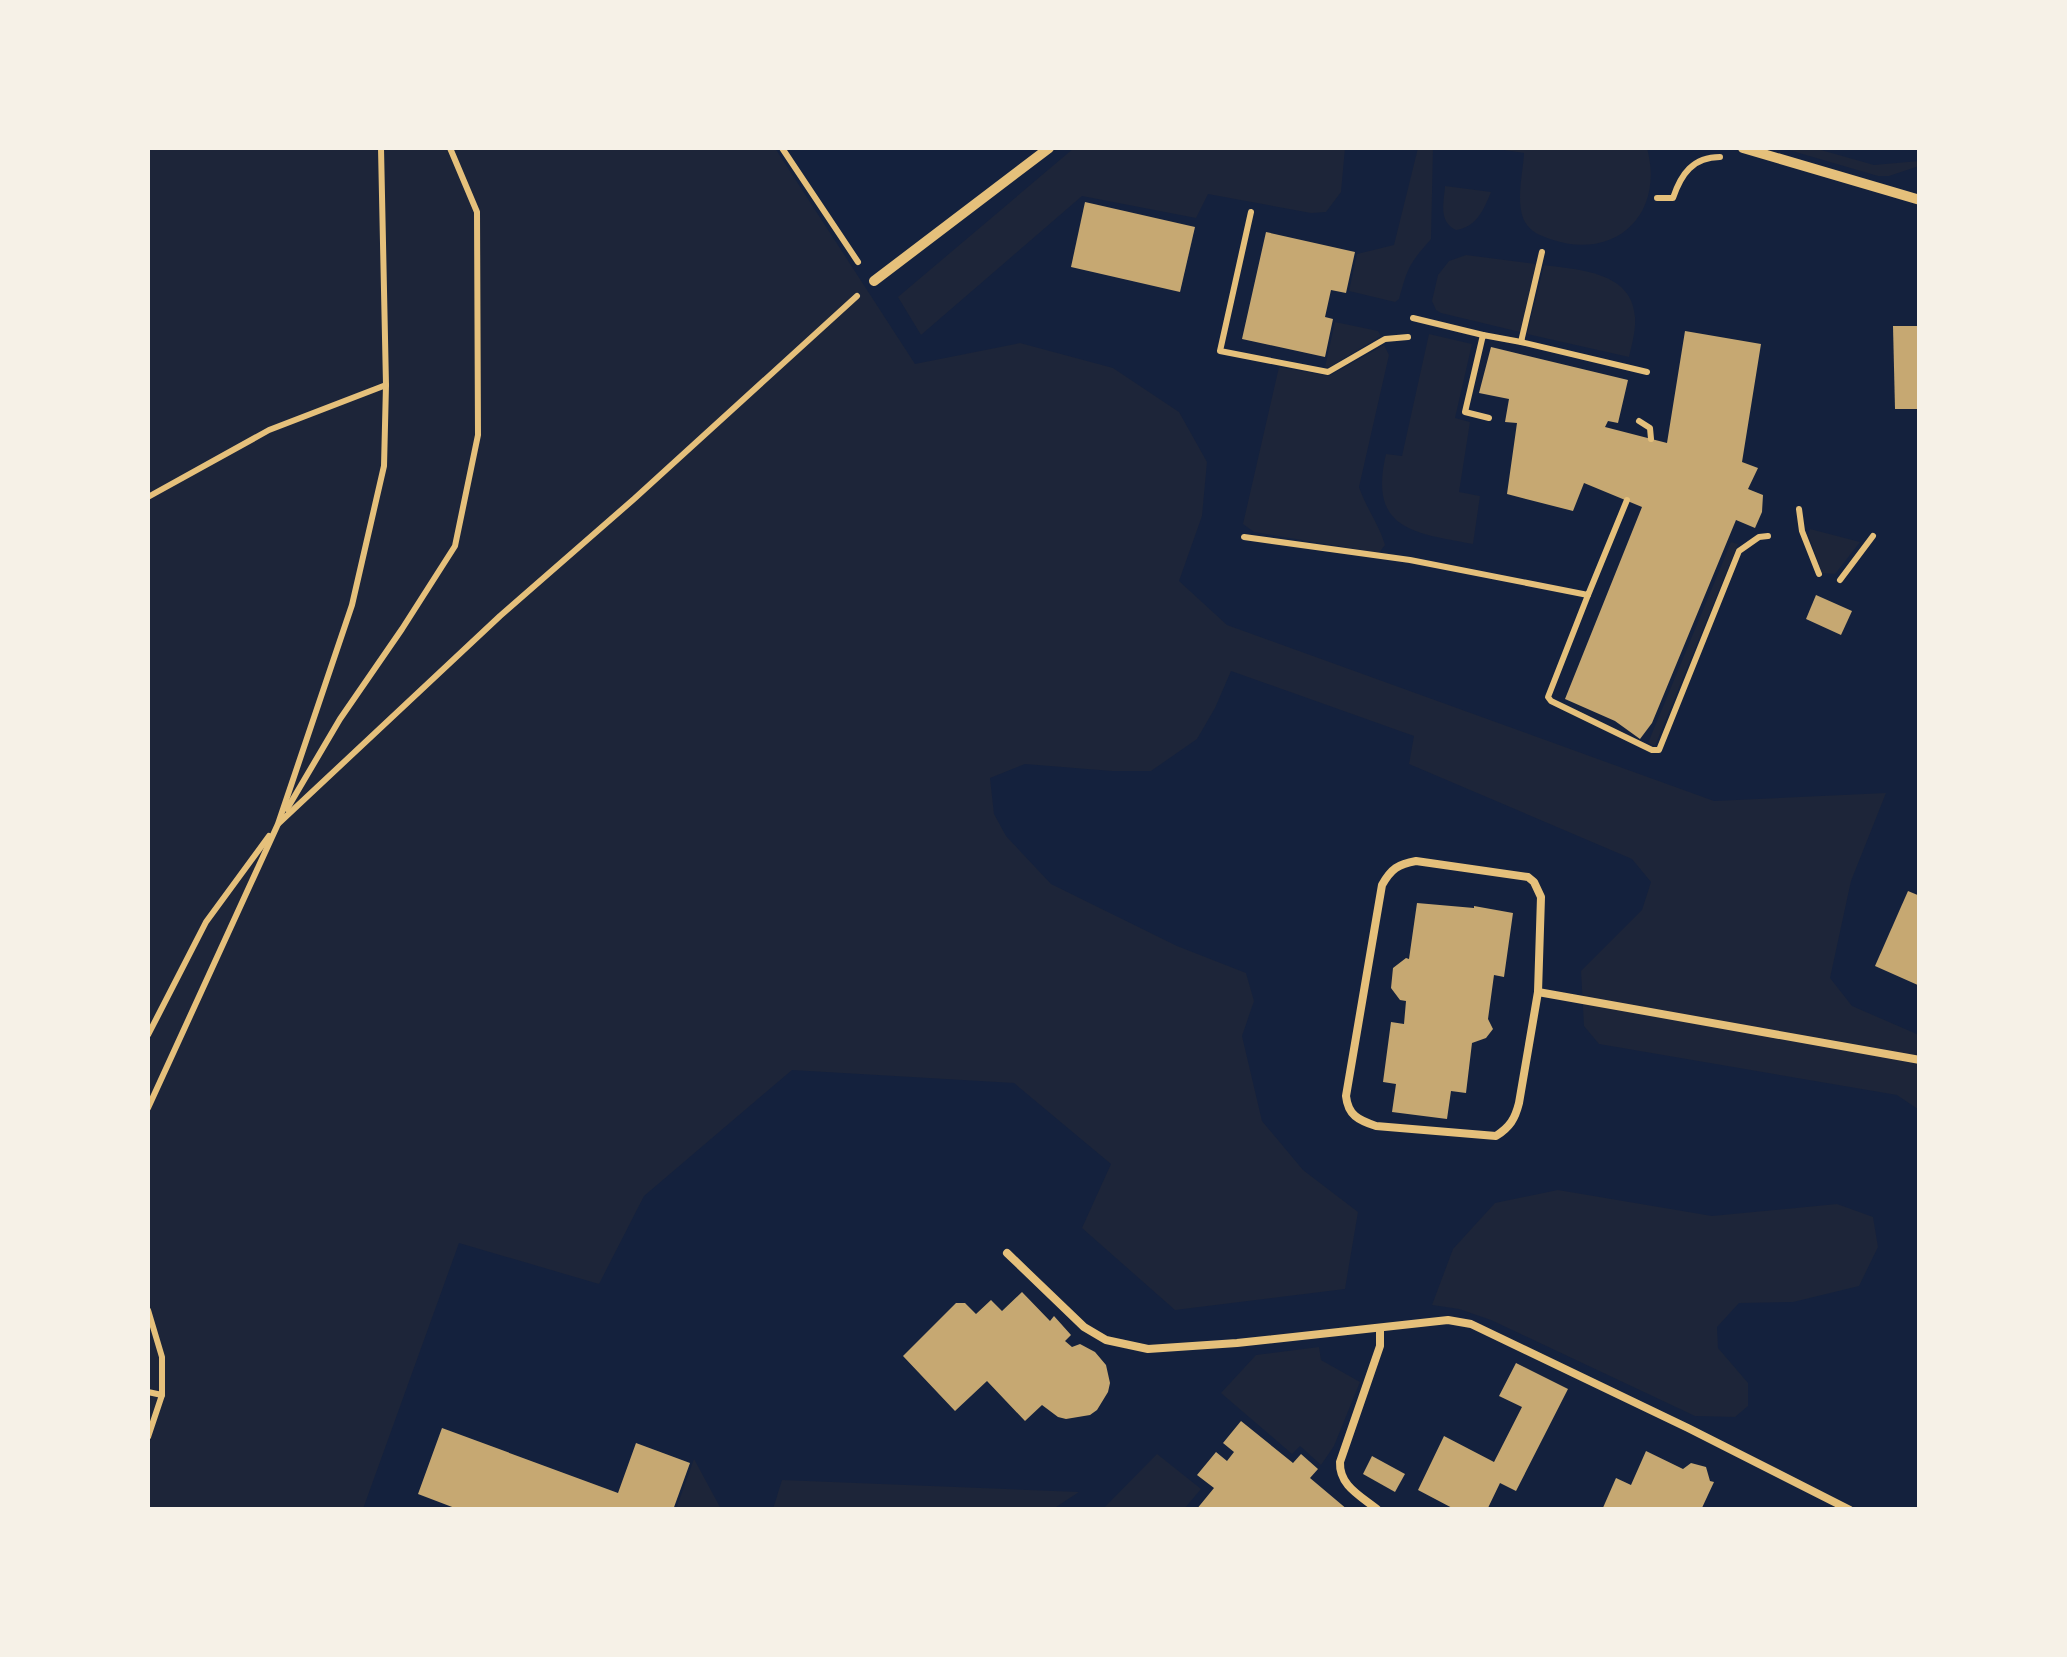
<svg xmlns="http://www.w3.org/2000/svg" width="2067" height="1657" viewBox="0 0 2067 1657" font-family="Figtree,sans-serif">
<rect width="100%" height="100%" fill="#14213d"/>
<g fill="#1d2539">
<polygon points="148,148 775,148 915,364 1020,343 1113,368 1179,412 1207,462 1202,516 1179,581 1227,625 1714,801 1886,793 1851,881 1830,978 1852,1006 1919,1035 1919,1110 1897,1095 1599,1044 1584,1026 1581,971 1642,910 1651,882 1632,859 1409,764 1414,736 1231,671 1215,708 1197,739 1151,771 1112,771 1025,764 990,778 994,814 1006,836 1051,884 1177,946 1246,973 1254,1001 1242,1036 1262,1121 1303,1170 1358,1212 1345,1289 1175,1310 1082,1228 1111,1164 1014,1083 792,1070 644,1196 599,1284 459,1243 363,1509 148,1509"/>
<polygon points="1074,148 1345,148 1341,192 1326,212 1311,213 1208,194 1196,218 1082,196 921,335 898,297"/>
<path d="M1418 148H1433L1431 239C1409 264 1408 267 1399 299L1395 302 1349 291 1357 254 1394 245Z"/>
<path d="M1491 148H1647C1665 214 1616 262 1550 239 1539 235 1531 232 1525 222 1515 204 1523 173 1524 153Z"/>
<polygon points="1782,148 1814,148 1874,165 1919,161 1919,166 1889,176 1878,176"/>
<path d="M1445 186 1491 192C1484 209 1477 227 1456 230 1438 221 1444 203 1445 186Z"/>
<polygon points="1466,255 1536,264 1520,332 1441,313 1436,310 1432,301 1438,275 1449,261"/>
<path d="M1544 265C1578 270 1632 271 1635 317 1636 330 1632 344 1629 357L1527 334Z"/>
<polygon points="1335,322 1378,331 1381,336 1330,367 1325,367"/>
<path d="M1429 334 1472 344 1455 418 1470 422 1459 492 1480 496 1473 544C1414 533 1368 530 1386 454L1402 456Z"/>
<path d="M1384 345 1389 355 1359 487C1366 508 1379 524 1385 545L1379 553 1254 532 1243 524 1279 367 1329 376Z"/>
<polygon points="1810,529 1860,542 1835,574 1822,573 1808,534"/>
<polygon points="1731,542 1738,544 1655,746 1648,743"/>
<polygon points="1558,1190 1712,1216 1837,1204 1873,1217 1878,1247 1859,1286 1793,1302 1739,1303 1717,1327 1718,1348 1748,1383 1748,1406 1735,1417 1695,1416 1491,1320 1459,1309 1432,1305 1453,1249 1495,1203"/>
<polygon points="1319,1347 1321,1360 1360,1382 1334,1446 1321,1465 1300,1446 1292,1454 1221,1393 1256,1355"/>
<polygon points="1157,1454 1201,1489 1184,1509 1103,1509"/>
<polygon points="694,1459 721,1509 676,1509"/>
<polygon points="782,1480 1079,1492 1053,1509 773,1509"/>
</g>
<g fill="#c6a872">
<polygon points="1085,202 1195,227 1180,292 1071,267"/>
<polygon points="1266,232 1355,252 1346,293 1331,290 1325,317 1333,319 1325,357 1242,339"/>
<polygon points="1893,326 1920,326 1920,409 1895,409"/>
<polygon points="1685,331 1761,344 1742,462 1758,468 1748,489 1763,495 1762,512 1755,528 1736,520 1652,723 1640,739 1615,721 1565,699 1642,507 1584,483 1573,511 1507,494 1517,423 1505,422 1509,399 1479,393 1491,347 1628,380 1618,423 1608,421 1605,427 1667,443"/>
<polygon points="1816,595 1852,611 1841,635 1806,619"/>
<polygon points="1908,891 1920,896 1920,986 1875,966"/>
<polygon points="1417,903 1474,908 1474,906 1513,913 1504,977 1494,975 1488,1019 1493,1029 1486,1038 1472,1043 1466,1093 1451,1091 1447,1119 1392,1112 1396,1084 1383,1082 1391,1022 1404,1024 1406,1001 1400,1000 1391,988 1393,968 1406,958 1409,959"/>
<polygon points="1022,1292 1050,1321 1054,1316 1071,1335 1065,1341 1072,1347 1080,1344 1095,1352 1106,1365 1110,1383 1108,1392 1097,1410 1090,1415 1066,1419 1058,1417 1042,1405 1025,1421 987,1381 955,1411 903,1356 956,1303 965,1303 976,1314 991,1300 1002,1311"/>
<polygon points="1516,1363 1568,1389 1516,1491 1500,1483 1487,1510 1456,1510 1418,1490 1444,1436 1494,1462 1522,1407 1499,1396"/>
<polygon points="1241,1421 1293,1463 1301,1454 1318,1469 1310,1478 1348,1510 1196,1510 1214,1488 1197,1475 1216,1452 1227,1461 1234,1452 1223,1443"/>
<polygon points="442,1428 618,1493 636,1443 690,1463 673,1510 460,1510 418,1494"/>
<polygon points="1646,1451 1683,1469 1691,1463 1706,1467 1710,1481 1714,1482 1701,1510 1602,1510 1616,1478 1631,1485"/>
<polygon points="1372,1456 1405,1474 1395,1492 1363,1474"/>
</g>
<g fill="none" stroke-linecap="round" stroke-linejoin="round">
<g stroke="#e5c07b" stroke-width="6">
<polyline points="782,148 858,262"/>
<path d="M1657 198H1673C1681 174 1693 157 1720 157"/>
<polyline points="1251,212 1220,351 1328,372 1385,339 1408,337"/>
<polyline points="1413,318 1483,335"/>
<polyline points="1521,342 1647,372"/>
<polyline points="1489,418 1465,412 1483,335 1521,342 1542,252"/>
<polyline points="1639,421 1650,428 1651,439"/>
<polyline points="148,497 269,430 386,385"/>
<polyline points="1799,509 1802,531 1819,574"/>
<polyline points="1244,537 1410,560 1588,595 1627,500"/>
<polyline points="1840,580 1873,536"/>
<polyline points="1588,595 1548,697 1551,701 1652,750 1659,750 1739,551 1759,537 1768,536"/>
<polyline points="287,809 340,719 402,629 455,546 478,435 477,212 450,148"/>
<polyline points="279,823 500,616 634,499 857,296"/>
<polyline points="148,1035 206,922 269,836"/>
<polyline points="148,1108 278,824 352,605 384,466 386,385 381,148"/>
<polyline points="148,1310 162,1357 162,1395 148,1437"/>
<polyline points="148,1392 162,1395"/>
</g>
<g stroke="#e5c07b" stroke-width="8">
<path d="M1416 861 1528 877 1534 882 1541 897 1538 992 1519 1103C1515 1119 1510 1127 1496 1136L1376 1126C1358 1120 1348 1115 1346 1096L1382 885C1391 869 1398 864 1416 861Z"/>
<polyline points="1538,992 1920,1060"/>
<polyline points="1007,1253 1084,1327 1106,1340 1148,1349 1237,1343 1448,1320 1471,1324 1688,1428 1850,1510"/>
<path d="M1378 1510C1361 1496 1339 1486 1340 1462L1380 1346V1328"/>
</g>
<g stroke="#e5c07b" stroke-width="10">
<polyline points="1743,148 1920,200"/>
<polyline points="874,281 1049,148"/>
</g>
</g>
<rect width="2067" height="1657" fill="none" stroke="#f6f1e7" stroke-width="300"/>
</svg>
